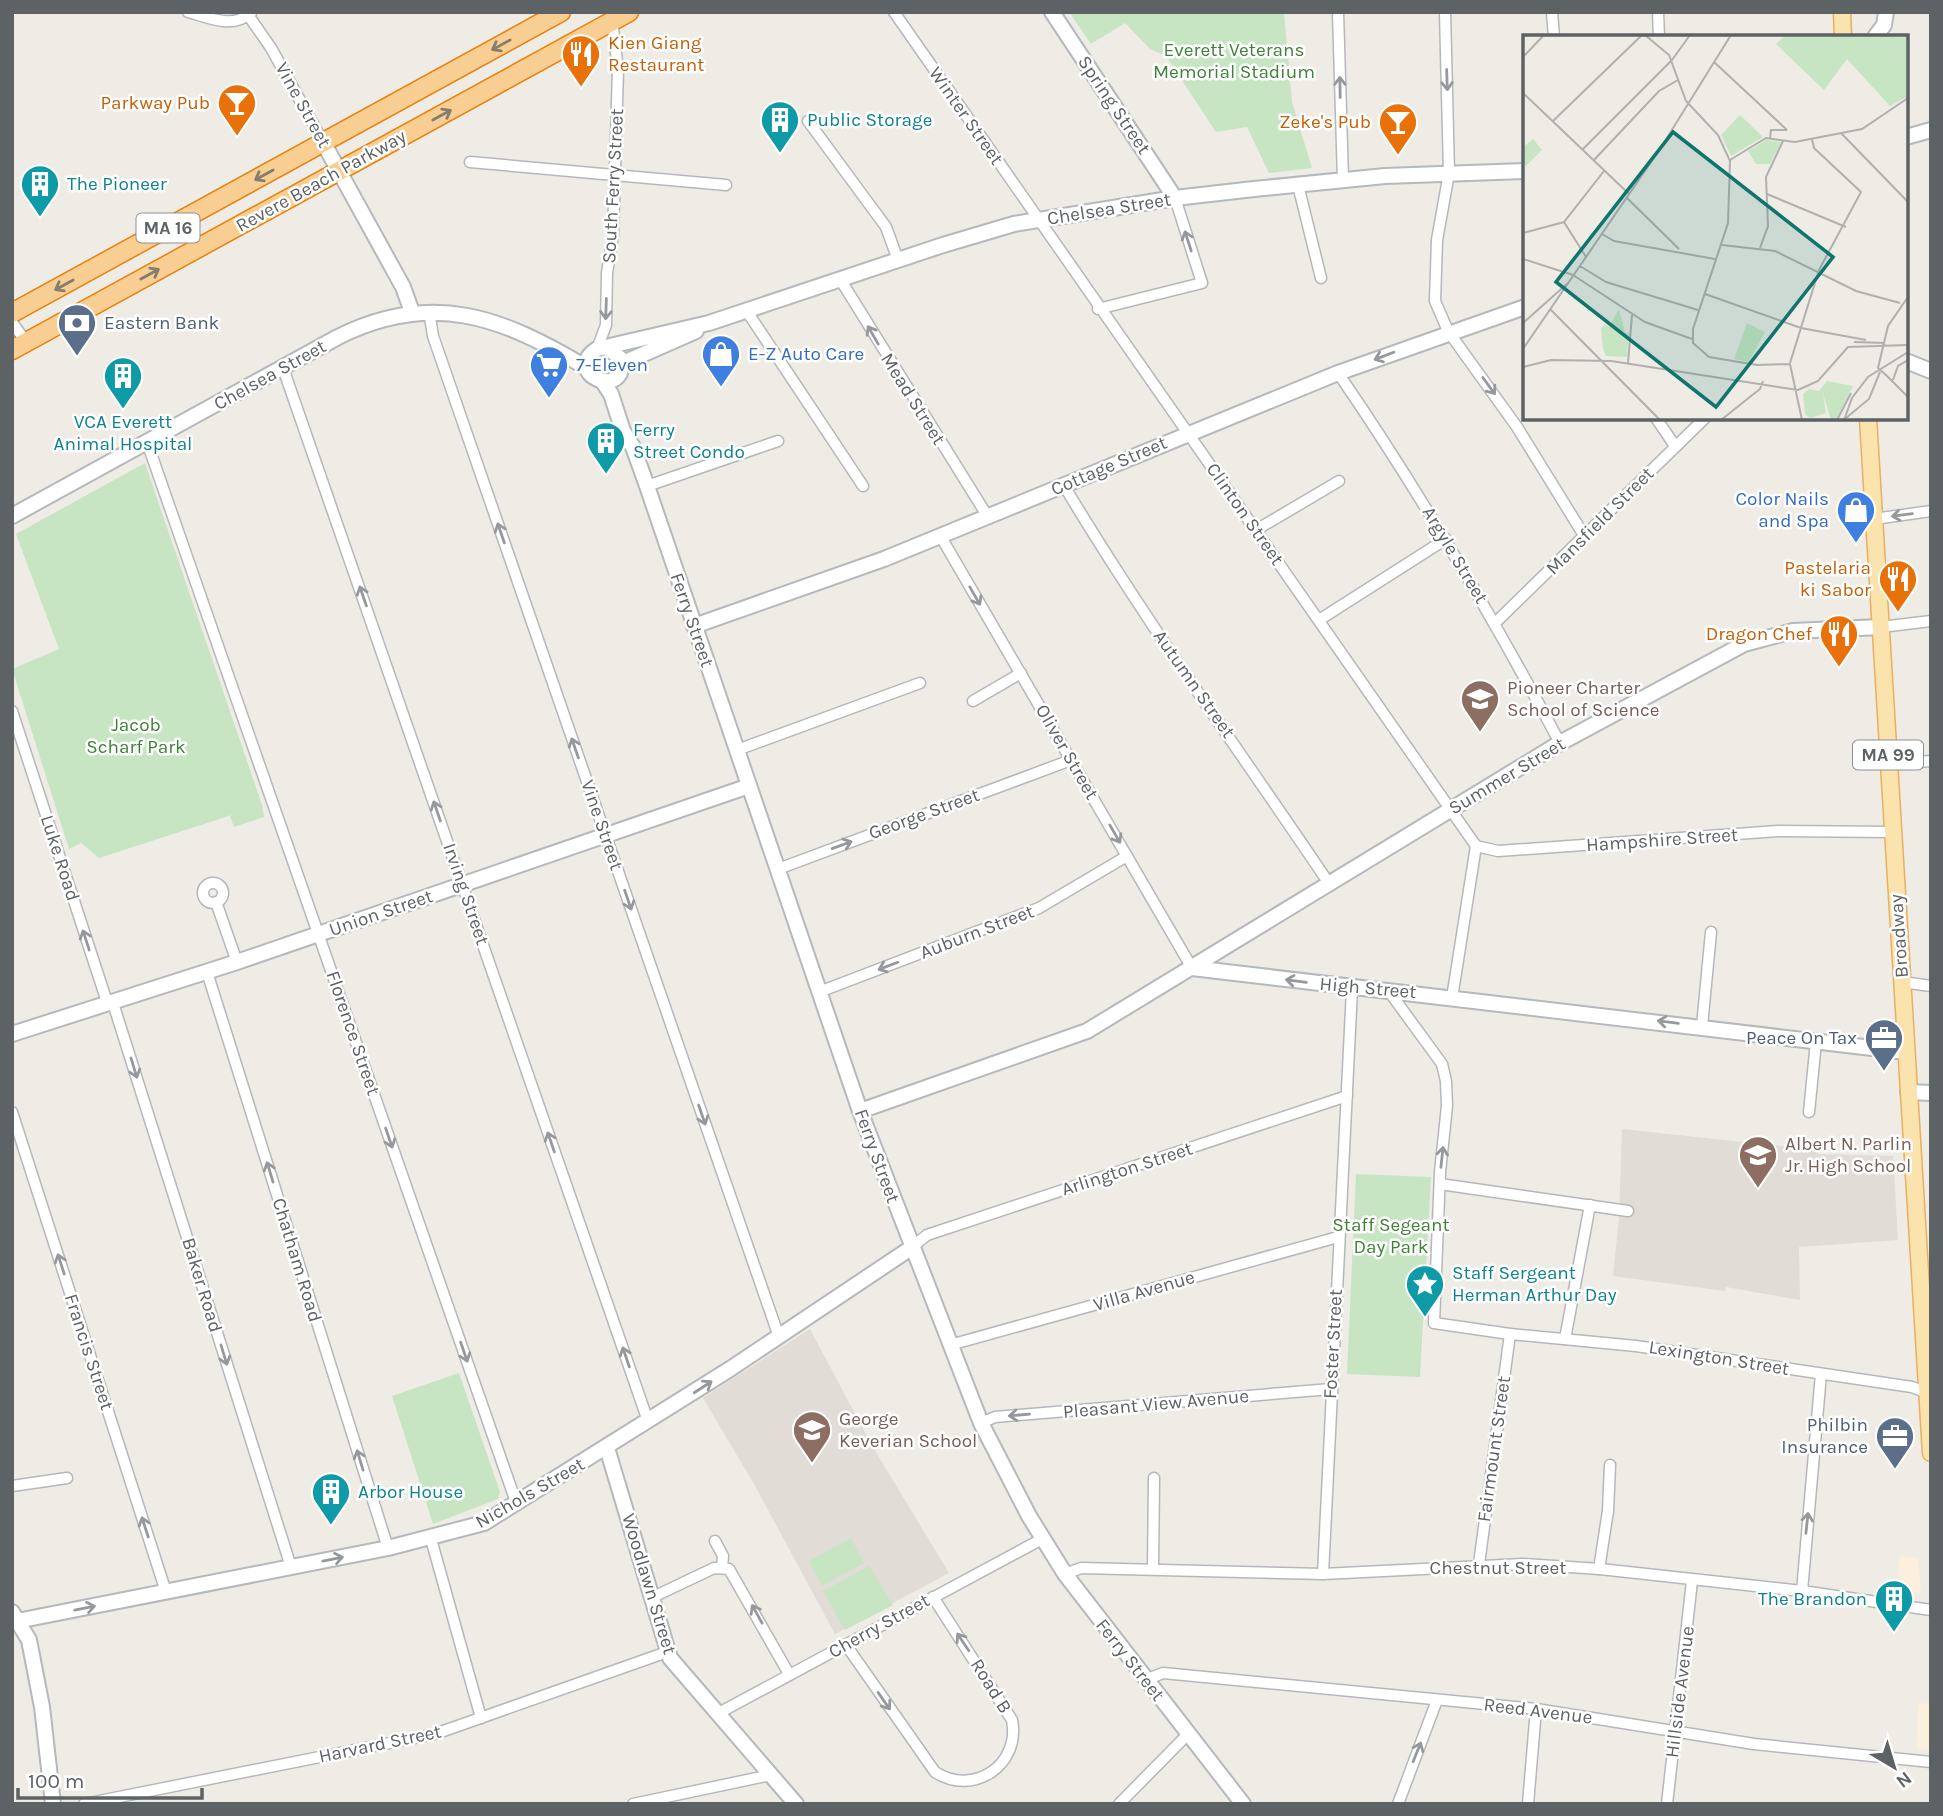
<svg xmlns="http://www.w3.org/2000/svg" width="1943" height="1816" viewBox="0 0 1943 1816" font-family="Karla,sans-serif">
<rect width="100%" height="100%" fill="#efebe5"/>
<g fill="#fcf0dc">
<polygon points="1900,1556 1918,1558 1921,1593 1897,1591"/>
<polygon points="1918,1703 1930,1704 1931,1750 1917,1748"/>
</g>
<g fill="#e1dcd6">
<polygon points="1622,1129 1818,1150 1819,1154 1893,1156 1898,1240 1799,1247 1800,1300 1726,1287 1725,1291 1613,1276 1619,1218"/>
<polygon points="810,1329 871,1444 949,1573 835,1634 754,1484 703,1398"/>
</g>
<g fill="#c8e5c3">
<polygon points="1069,12 1284,12 1292,102 1312,168 1269,173 1247,127 1216,132 1166,56 1150,49 1125,23 1091,44"/>
<polygon points="145,463 262,805 264,817 234,827 230,816 238,813 99,858 81,843 69,849 12,669 59,649 16,534"/>
<polygon points="1356,1174 1431,1177 1420,1377 1347,1374"/>
<polygon points="459,1373 500,1492 498,1499 433,1524 392,1396"/>
<polygon points="851,1538 864,1563 822,1586 809,1561"/>
<polygon points="869,1566 893,1605 845,1630 823,1591"/>
</g>
<g fill="none" stroke-linecap="round" stroke-linejoin="round">
<g stroke="#b5b8bb" stroke-width="13">
<g id="street">
<path d="M188 12C210 18 232 29 251 13"/>
<polyline points="246,12 271,48 323,142"/>
<polyline points="894,12 1476,846 1498,851 1778,831 1893,832"/>
<polyline points="1338,12 1343,180"/>
<polyline points="1445,12 1449,173 1437,240 1435,301 1448,331 1517,427 1585,537"/>
<polyline points="1552,12 1554,37"/>
<polyline points="1658,12 1659,37"/>
<polyline points="808,121 886,227 898,260"/>
<polyline points="470,162 726,185"/>
<polyline points="1298,185 1321,278"/>
<polyline points="840,279 988,517"/>
<polyline points="1098,309 1202,283 1175,198"/>
<polyline points="746,310 863,486"/>
<polyline points="429,311 433,336 779,1337"/>
<polyline points="12,322 26,342"/>
<polyline points="597,349 606,325 607,273 613,235 618,70 612,19"/>
<polyline points="283,368 648,1421"/>
<path d="M1338 373C1420 492 1492 616 1560 743"/>
<polyline points="1656,418 1675,446"/>
<polyline points="147,442 517,1505"/>
<path d="M1063 484C1145 621 1239 750 1328 882"/>
<polyline points="647,486 778,441"/>
<polyline points="1874,519 1931,511"/>
<polyline points="1256,530 1339,481"/>
<polyline points="941,537 1192,968"/>
<polyline points="1319,620 1446,539"/>
<polyline points="1495,623 1705,418"/>
<polyline points="1881,627 1931,621"/>
<polyline points="973,701 1021,673"/>
<polyline points="12,711 108,1005"/>
<polyline points="737,750 920,683"/>
<polyline points="1889,764 1931,761"/>
<polyline points="778,869 1071,760"/>
<circle cx="213" cy="893" r="10"/>
<polyline points="216,902 237,962"/>
<polyline points="207,972 388,1548"/>
<polyline points="1902,982 1931,986"/>
<polyline points="1388,990 1442,1064 1446,1081 1447,1106 1440,1172 1434,1323 1510,1334 1636,1346 1912,1387 1930,1394"/>
<polyline points="819,992 1039,908 1127,856"/>
<polyline points="1452,998 1476,846"/>
<polyline points="113,1003 291,1567"/>
<polyline points="1702,1026 1711,932"/>
<polyline points="12,1112 166,1592"/>
<polyline points="1809,1112 1816,1042"/>
<polyline points="1440,1184 1628,1211"/>
<polyline points="911,1248 927,1235 1347,1096"/>
<polyline points="1565,1339 1590,1205"/>
<polyline points="950,1345 1338,1237"/>
<polyline points="981,1423 995,1417 1331,1389"/>
<polyline points="12,1486 67,1478"/>
<polyline points="431,1539 481,1718"/>
<polyline points="715,1541 723,1556 722,1567"/>
<polyline points="1479,1564 1510,1334"/>
<polyline points="1153,1569 1154,1478"/>
<polyline points="1599,1569 1608,1511 1610,1465"/>
<polyline points="1065,1574 1081,1568 1323,1574 1523,1564 1600,1569 1802,1591 1931,1610"/>
<polyline points="1323,1574 1352,989"/>
<polyline points="1802,1591 1821,1374"/>
<polyline points="651,1598 714,1568 729,1569 789,1674"/>
<path d="M846 1645 935 1772C973 1797 1021 1765 1012 1720L933 1597"/>
<polyline points="1145,1680 1163,1673 1536,1709 1754,1744 1931,1762"/>
<polyline points="717,1714 1042,1539"/>
<polyline points="84,1804 435,1734 667,1652"/>
<polyline points="633,1804 771,1775"/>
<polyline points="1119,1804 1188,1734"/>
<polyline points="1398,1804 1437,1700"/>
<polyline points="1528,1804 1536,1709"/>
<polyline points="1667,1804 1692,1581"/>
</g>
</g>
<g stroke="#b4b9bc" stroke-width="18">
<g id="secondary">
<polyline points="1052,12 1175,198"/>
<polyline points="1875,37 1884,25 1886,12"/>
<polyline points="1906,137 1931,130"/>
<polyline points="323,142 403,287 412,312"/>
<path d="M608 348 621 359C627 402 561 373 597 349L709 323 943 245 1014 224 1175 198 1254 189 1385 176 1525 171"/>
<polyline points="1906,361 1931,371"/>
<polyline points="621,364 696,331"/>
<polyline points="603,382 611,394 623,431 633,447 647,486 860,1111 981,1423 1029,1516 1065,1574 1243,1804"/>
<path d="M12 516 338 337C432 290 502 317 587 368"/>
<polyline points="694,626 884,559 1338,373 1525,307"/>
<polyline points="1192,968 1906,1052"/>
<polyline points="12,1034 237,962 749,786"/>
<polyline points="1908,1092 1931,1093"/>
<polyline points="860,1111 1087,1031 1560,743 1744,644 1793,631 1881,627"/>
<polyline points="607,1448 670,1658 796,1804"/>
<polyline points="12,1612 29,1640 42,1707 53,1804"/>
<polyline points="12,1622 388,1548 484,1523 730,1369 911,1248"/>
</g>
</g>
<g stroke="#ebaf61" stroke-width="19">
<g id="primary">
<polyline points="1842,12 1843,37"/>
<polyline points="1868,418 1931,1453"/>
</g>
</g>
<g stroke="#e9810a" stroke-width="21">
<g id="highway">
<polyline points="12,313 561,12"/>
<polyline points="12,350 629,12"/>
</g>
</g>
<use href="#street" stroke="#fff" stroke-width="10"/>
<use href="#secondary" stroke="#fff" stroke-width="14"/>
<use href="#primary" stroke="#fbe3ad" stroke-width="16"/>
<use href="#highway" stroke="#f8ce92" stroke-width="18"/>
</g>
<defs><path id="oneway-shaft" d="M-6 0H5M1.5-3L5.5 0L1.5 3" fill="none" stroke-width="1.6" stroke-linecap="round" stroke-linejoin="round" transform="scale(1.75)"/></defs>
<g stroke="#847d70">
<use href="#oneway-shaft" transform="translate(501 45) rotate(151)"/>
<use href="#oneway-shaft" transform="translate(442 115) rotate(-29)"/>
<use href="#oneway-shaft" transform="translate(264 175) rotate(151)"/>
<use href="#oneway-shaft" transform="translate(150 274) rotate(-29)"/>
<use href="#oneway-shaft" transform="translate(64 285) rotate(151)"/>
</g>
<g stroke="#96999b">
<use href="#oneway-shaft" transform="translate(1447 80) rotate(88)"/>
<use href="#oneway-shaft" transform="translate(1340 87) rotate(-91)"/>
<use href="#oneway-shaft" transform="translate(1188 241) rotate(-108)"/>
<use href="#oneway-shaft" transform="translate(606 309) rotate(92)"/>
<use href="#oneway-shaft" transform="translate(873 335) rotate(-120)"/>
<use href="#oneway-shaft" transform="translate(1384 356) rotate(159)"/>
<use href="#oneway-shaft" transform="translate(1489 386) rotate(54)"/>
<use href="#oneway-shaft" transform="translate(1902 515) rotate(172)"/>
<use href="#oneway-shaft" transform="translate(501 533) rotate(-109)"/>
<use href="#oneway-shaft" transform="translate(363 596) rotate(-109)"/>
<use href="#oneway-shaft" transform="translate(975 596) rotate(60)"/>
<use href="#oneway-shaft" transform="translate(575 748) rotate(-109)"/>
<use href="#oneway-shaft" transform="translate(437 811) rotate(-109)"/>
<use href="#oneway-shaft" transform="translate(1115 834) rotate(60)"/>
<use href="#oneway-shaft" transform="translate(842 845) rotate(-20)"/>
<use href="#oneway-shaft" transform="translate(628 900) rotate(71)"/>
<use href="#oneway-shaft" transform="translate(86 940) rotate(-108)"/>
<use href="#oneway-shaft" transform="translate(888 966) rotate(159)"/>
<use href="#oneway-shaft" transform="translate(1296 981) rotate(-173)"/>
<use href="#oneway-shaft" transform="translate(1668 1022) rotate(-173)"/>
<use href="#oneway-shaft" transform="translate(134 1068) rotate(73)"/>
<use href="#oneway-shaft" transform="translate(702 1115) rotate(71)"/>
<use href="#oneway-shaft" transform="translate(389 1138) rotate(71)"/>
<use href="#oneway-shaft" transform="translate(551 1142) rotate(-109)"/>
<use href="#oneway-shaft" transform="translate(1442 1157) rotate(-84)"/>
<use href="#oneway-shaft" transform="translate(270 1172) rotate(-107)"/>
<use href="#oneway-shaft" transform="translate(61 1264) rotate(-108)"/>
<use href="#oneway-shaft" transform="translate(464 1352) rotate(71)"/>
<use href="#oneway-shaft" transform="translate(224 1355) rotate(73)"/>
<use href="#oneway-shaft" transform="translate(626 1357) rotate(-109)"/>
<use href="#oneway-shaft" transform="translate(703 1387) rotate(-33)"/>
<use href="#oneway-shaft" transform="translate(1019 1415) rotate(175)"/>
<use href="#oneway-shaft" transform="translate(360 1460) rotate(-107)"/>
<use href="#oneway-shaft" transform="translate(1807 1523) rotate(-84)"/>
<use href="#oneway-shaft" transform="translate(145 1527) rotate(-108)"/>
<use href="#oneway-shaft" transform="translate(333 1559) rotate(-11)"/>
<use href="#oneway-shaft" transform="translate(85 1608) rotate(-11)"/>
<use href="#oneway-shaft" transform="translate(757 1614) rotate(-119)"/>
<use href="#oneway-shaft" transform="translate(963 1642) rotate(-124)"/>
<use href="#oneway-shaft" transform="translate(884 1701) rotate(55)"/>
<use href="#oneway-shaft" transform="translate(1417 1752) rotate(-68)"/>
</g>
<defs>
<g id="restaurant-pin" transform="scale(2.0125)"><path d="M0 17L-7.5 6A9.5 9.5 0 1 1 7.5 6Z" fill="#e8710a" stroke="#fff"/><path d="M-5-6h1v4h1v-4h1v4h1v-4h1v5L-1.5 .5V6h-2V.5L-5-1ZM5-6V6H3V1.5H1.5Q1.5-4 5-6Z" fill="#fff"/></g>
<g id="bar-pin" transform="scale(2.0125)"><path d="M0 17L-7.5 6A9.5 9.5 0 1 1 7.5 6Z" fill="#e8710a" stroke="#fff"/><path d="M-6-5H6L.8 .8V4.5H3.5V6h-7V4.5H-.8V.8Z" fill="#fff"/></g>
<g id="building-pin" transform="scale(2.0125)"><path d="M0 17L-7.5 6A9.5 9.5 0 1 1 7.5 6Z" fill="#0f9aa8" stroke="#fff"/><path d="M-4-6H4V6H1V3H-1V6H-4ZM-2.5-4.3h1.7v1.8h-1.7ZM.8-4.3h1.7v1.8H.8ZM-2.5-1h1.7V.8h-1.7ZM.8-1h1.7V.8H.8Z" fill="#fff"/></g>
<g id="bank-pin" transform="scale(2.0125)"><path d="M0 17L-7.5 6A9.5 9.5 0 1 1 7.5 6Z" fill="#5c6f8a" stroke="#fff"/><path d="M-6-4H6V4H-6ZM0-2.3a2.3 2.3 0 1 0 0 4.6a2.3 2.3 0 1 0 0-4.6Z" fill="#fff"/></g>
<g id="shop-pin" transform="scale(2.0125)"><path d="M0 17L-7.5 6A9.5 9.5 0 1 1 7.5 6Z" fill="#3f7fe0" stroke="#fff"/><path d="M-5-2.5h2.3a2.7 3.5 0 0 1 5.4 0H5L5.5 6h-11ZM-1.5-2.5h3a1.5 2.3 0 0 0-3 0Z" fill="#fff"/></g>
<g id="supermarket-pin" transform="scale(2.0125)"><path d="M0 17L-7.5 6A9.5 9.5 0 1 1 7.5 6Z" fill="#3f7fe0" stroke="#fff"/><path d="M-6-5.5h2.5l.6 2H6L4.5 2H-2.5L-4.4-4H-6ZM-1.5 3.2a1.3 1.3 0 1 0 .1 0ZM3 3.2a1.3 1.3 0 1 0 .1 0Z" fill="#fff"/></g>
<g id="school-pin" transform="scale(2.0125)"><path d="M0 17L-7.5 6A9.5 9.5 0 1 1 7.5 6Z" fill="#8d6e63" stroke="#fff"/><path d="M0-5L7-2L0 1L-7-2ZM-4 1L0 2.5L4 1V4Q0 6-4 4Z" fill="#fff"/></g>
<g id="office-pin" transform="scale(2.0125)"><path d="M0 17L-7.5 6A9.5 9.5 0 1 1 7.5 6Z" fill="#5c6f8a" stroke="#fff"/><path d="M-6-3h4V-5.5h4V-3h4V5H-6ZM-1-4.5V-3h2v-1.5ZM-6 0V1H6V0Z" fill="#fff"/></g>
<g id="sight-pin" transform="scale(2.0125)"><path d="M0 17L-7.5 6A9.5 9.5 0 1 1 7.5 6Z" fill="#0f9aa8" stroke="#fff"/><path d="M0-6L1.8-2.2L6-1.7L2.9 1.2L3.7 5.4L0 3.3L-3.7 5.4L-2.9 1.2L-6-1.7L-1.8-2.2Z" fill="#fff"/></g>
</defs>
<g fill-rule="evenodd">
<use href="#restaurant-pin" x="581" y="54"/>
<use href="#bar-pin" x="237" y="103"/>
<use href="#building-pin" x="780" y="120"/>
<use href="#bar-pin" x="1398" y="122"/>
<use href="#building-pin" x="40" y="184"/>
<use href="#bank-pin" x="77" y="323"/>
<use href="#shop-pin" x="721" y="354"/>
<use href="#supermarket-pin" x="549" y="365"/>
<use href="#building-pin" x="123" y="376"/>
<use href="#building-pin" x="606" y="441"/>
<use href="#shop-pin" x="1856" y="510"/>
<use href="#restaurant-pin" x="1898" y="579"/>
<use href="#restaurant-pin" x="1839" y="634"/>
<use href="#school-pin" x="1480" y="699"/>
<use href="#office-pin" x="1884" y="1038"/>
<use href="#school-pin" x="1758" y="1155"/>
<use href="#sight-pin" x="1425" y="1284"/>
<use href="#school-pin" x="812" y="1430"/>
<use href="#office-pin" x="1895" y="1436"/>
<use href="#building-pin" x="331" y="1492"/>
<use href="#building-pin" x="1894" y="1599"/>
</g>
<g text-anchor="middle" dominant-baseline="central" stroke-width="5" stroke-linejoin="round" paint-order="stroke">
<g fill="#fff" stroke="#8e9193" stroke-width="2">
<rect x="136.5" y="213.5" width="63" height="29" rx="5"/>
<rect x="1853" y="740.5" width="70" height="29" rx="5"/>
</g>
<g font-size="18" font-weight="bold" fill="#5d6265">
<text x="168" y="228">MA 16</text>
<text x="1888" y="755">MA 99</text>
</g>
<g font-size="19" fill="#c56008" stroke="#fff" text-anchor="end">
<text x="608" y="43" text-anchor="start">Kien Giang<tspan x="608" dy="22">Restaurant</tspan></text>
<text x="210" y="103">Parkway Pub</text>
<text x="1371" y="122">Zeke's Pub</text>
<text x="1871" y="568">Pastelaria<tspan x="1871" dy="22">ki Sabor</tspan></text>
<text x="1812" y="634">Dragon Chef</text>
</g>
<g font-size="19" fill="#408138" stroke="#fff">
<text x="1234" y="50">Everett Veterans<tspan x="1234" dy="22">Memorial Stadium</tspan></text>
<text x="136" y="725">Jacob<tspan x="136" dy="22">Scharf Park</tspan></text>
<text x="1391" y="1225">Staff Segeant<tspan x="1391" dy="22">Day Park</tspan></text>
</g>
<g font-size="19" fill="#5d6265" stroke="#fff">
<text transform="translate(303 105) rotate(61)">Vine Street</text>
<text transform="translate(1114 105) rotate(56)">Spring Street</text>
<text transform="translate(966 116) rotate(55)">Winter Street</text>
<text transform="translate(321 181) rotate(-29)">Revere Beach Parkway</text>
<text transform="translate(613 186) rotate(-87)">South Ferry Street</text>
<text transform="translate(1109 209) rotate(-9)">Chelsea Street</text>
<text transform="translate(270 375) rotate(-29)">Chelsea Street</text>
<text transform="translate(913 399) rotate(58)">Mead Street</text>
<text transform="translate(1109 466) rotate(-23)">Cottage Street</text>
<text transform="translate(1245 514) rotate(55)">Clinton Street</text>
<text transform="translate(1600 521) rotate(-45)">Mansfield Street</text>
<text transform="translate(1455 555) rotate(59)">Argyle Street</text>
<text transform="translate(692 620) rotate(71)">Ferry Street</text>
<text transform="translate(1194 684) rotate(55)">Autumn Street</text>
<text transform="translate(1067 752) rotate(60)">Oliver Street</text>
<text transform="translate(1507 776) rotate(-31)">Summer Street</text>
<text transform="translate(924 814) rotate(-20)">George Street</text>
<text transform="translate(602 825) rotate(71)">Vine Street</text>
<text transform="translate(1662 840) rotate(-4)">Hampshire Street</text>
<text transform="translate(60 858) rotate(72)">Luke Road</text>
<text transform="translate(466 894) rotate(71)">Irving Street</text>
<text transform="translate(381 913) rotate(-19)">Union Street</text>
<text transform="translate(977 932) rotate(-21)">Auburn Street</text>
<text transform="translate(1899 936) rotate(-94)">Broadway</text>
<text transform="translate(1368 988) rotate(5)">High Street</text>
<text transform="translate(353 1033) rotate(71)">Florence Street</text>
<text transform="translate(877 1156) rotate(70)">Ferry Street</text>
<text transform="translate(1127 1169) rotate(-18)">Arlington Street</text>
<text transform="translate(297 1260) rotate(73)">Chatham Road</text>
<text transform="translate(202 1285) rotate(73)">Baker Road</text>
<text transform="translate(1144 1291) rotate(-16)">Villa Avenue</text>
<text transform="translate(1333 1344) rotate(-87)">Foster Street</text>
<text transform="translate(89 1352) rotate(72)">Francis Street</text>
<text transform="translate(1719 1358) rotate(9)">Lexington Street</text>
<text transform="translate(1156 1404) rotate(-5)">Pleasant View Avenue</text>
<text transform="translate(1494 1449) rotate(-82)">Fairmount Street</text>
<text transform="translate(530 1493) rotate(-30)">Nichols Street</text>
<text x="1498" y="1568">Chestnut Street</text>
<text transform="translate(649 1584) rotate(73)">Woodlawn Street</text>
<text transform="translate(879 1626) rotate(-29)">Cherry Street</text>
<text transform="translate(1130 1660) rotate(52)">Ferry Street</text>
<text transform="translate(991 1686) rotate(58)">Road B</text>
<text transform="translate(1680 1692) rotate(-83)">Hillside Avenue</text>
<text transform="translate(1538 1711) rotate(7)">Reed Avenue</text>
<text transform="translate(380 1744) rotate(-12)">Harvard Street</text>
</g>
<g font-size="19" fill="#0d838f" stroke="#fff" text-anchor="start">
<text x="807" y="120">Public Storage</text>
<text x="67" y="184">The Pioneer</text>
<text x="123" y="422" text-anchor="middle">VCA Everett<tspan x="123" dy="22">Animal Hospital</tspan></text>
<text x="633" y="430">Ferry<tspan x="633" dy="22">Street Condo</tspan></text>
<text x="1452" y="1273">Staff Sergeant<tspan x="1452" dy="22">Herman Arthur Day</tspan></text>
<text x="358" y="1492">Arbor House</text>
<text x="1867" y="1599" text-anchor="end">The Brandon</text>
</g>
<g font-size="19" fill="#4e5e75" stroke="#fff" text-anchor="end">
<text x="104" y="323" text-anchor="start">Eastern Bank</text>
<text x="1857" y="1038">Peace On Tax</text>
<text x="1868" y="1425">Philbin<tspan x="1868" dy="22">Insurance</tspan></text>
</g>
<g font-size="19" fill="#366cbe" stroke="#fff" text-anchor="start">
<text x="748" y="354">E-Z Auto Care</text>
<text x="576" y="365">7-Eleven</text>
<text x="1829" y="499" text-anchor="end">Color Nails<tspan x="1829" dy="22">and Spa</tspan></text>
</g>
<g font-size="19" fill="#785e54" stroke="#fff" text-anchor="start">
<text x="1507" y="688">Pioneer Charter<tspan x="1507" dy="22">School of Science</tspan></text>
<text x="1785" y="1144">Albert N. Parlin<tspan x="1785" dy="22">Jr. High School</tspan></text>
<text x="839" y="1419">George<tspan x="839" dy="22">Keverian School</tspan></text>
</g>
</g>
<g transform="translate(1523 35)">
<rect width="385" height="385" fill="#efebe5"/>
<path d="M262 0H385V61L367 71 324 24 301 55 253 9ZM217 80 240 102 208 121 198 100ZM10 104 19 115 2 132 0 112ZM243 105 258 107 247 129H233L225 116ZM96 274 102 297 106 298 104 322 83 321 80 314 78 294 82 289 86 292ZM224 288 242 297 226 327 211 324ZM304 346 330 351 313 385H308L300 359 303 378 287 383 282 379 280 359 286 354 296 356Z" fill="#c8e5c3"/>
<path fill="none" stroke="#b1b0ae" stroke-width="2" d="M122 0 146 20 163 66 195 100 207 126 205 188 170 294V309M0 22 21 0M149 25 167 0M191 27 264 95M0 58 106 159M30 86 119 0M318 98 385 167M247 103 248 95H264M59 115 149 25M71 125 136 56 155 45M207 125 243 103 272 107 339 94 385 63M244 159 323 192M104 163 156 214M41 187 63 222M0 198 41 187 81 136M79 199 91 206 192 224M199 210 252 216 333 256 377 268M237 213 245 191 243 142 260 106M0 224 50 240M57 231 83 247 175 275M50 240 122 287 169 304M182 259 278 293 343 305M27 274 137 385M0 288 45 248M331 307 362 308M170 308 186 322 234 330 267 329 279 385M0 314 137 114 208 0M105 328 109 280M267 328 296 235 338 157 291 113 289 104M0 332 28 325 88 326 275 355 295 346 325 312 385 310M363 340 355 333 365 291 385 262M363 340 385 362M370 345 375 331 385 325M323 383 346 364 357 337M198 385 237 354 240 346M314 385 328 358M321 385 329 363 345 342 385 317"/>
<path fill="#0f766e" fill-opacity="0.15" stroke="#0f766e" stroke-width="3.5" d="M150 97 310 222 193 372 33 247Z"/>
<rect width="385" height="385" fill="none" stroke="#5d6265" stroke-width="3.5"/>
</g>
<rect width="1943" height="1816" fill="none" stroke="#5d6265" stroke-width="28"/>
<g transform="translate(1894 1767) rotate(142)" stroke="#ffffff" stroke-width="5" paint-order="stroke">
<path d="M0-5L12 26L0 18L-12 26Z" fill="#5d6265"/>
<text y="-10" font-size="19" font-weight="bold" text-anchor="middle" fill="#5d6265">N</text>
</g>
<path d="M18 1788v10h184v-10" fill="none" stroke="#5d6265" stroke-width="3.5"/>
<text x="28" y="1788" font-size="21" fill="#5d6265" stroke="#ffffff" stroke-width="5" paint-order="stroke">100 m</text>
</svg>
